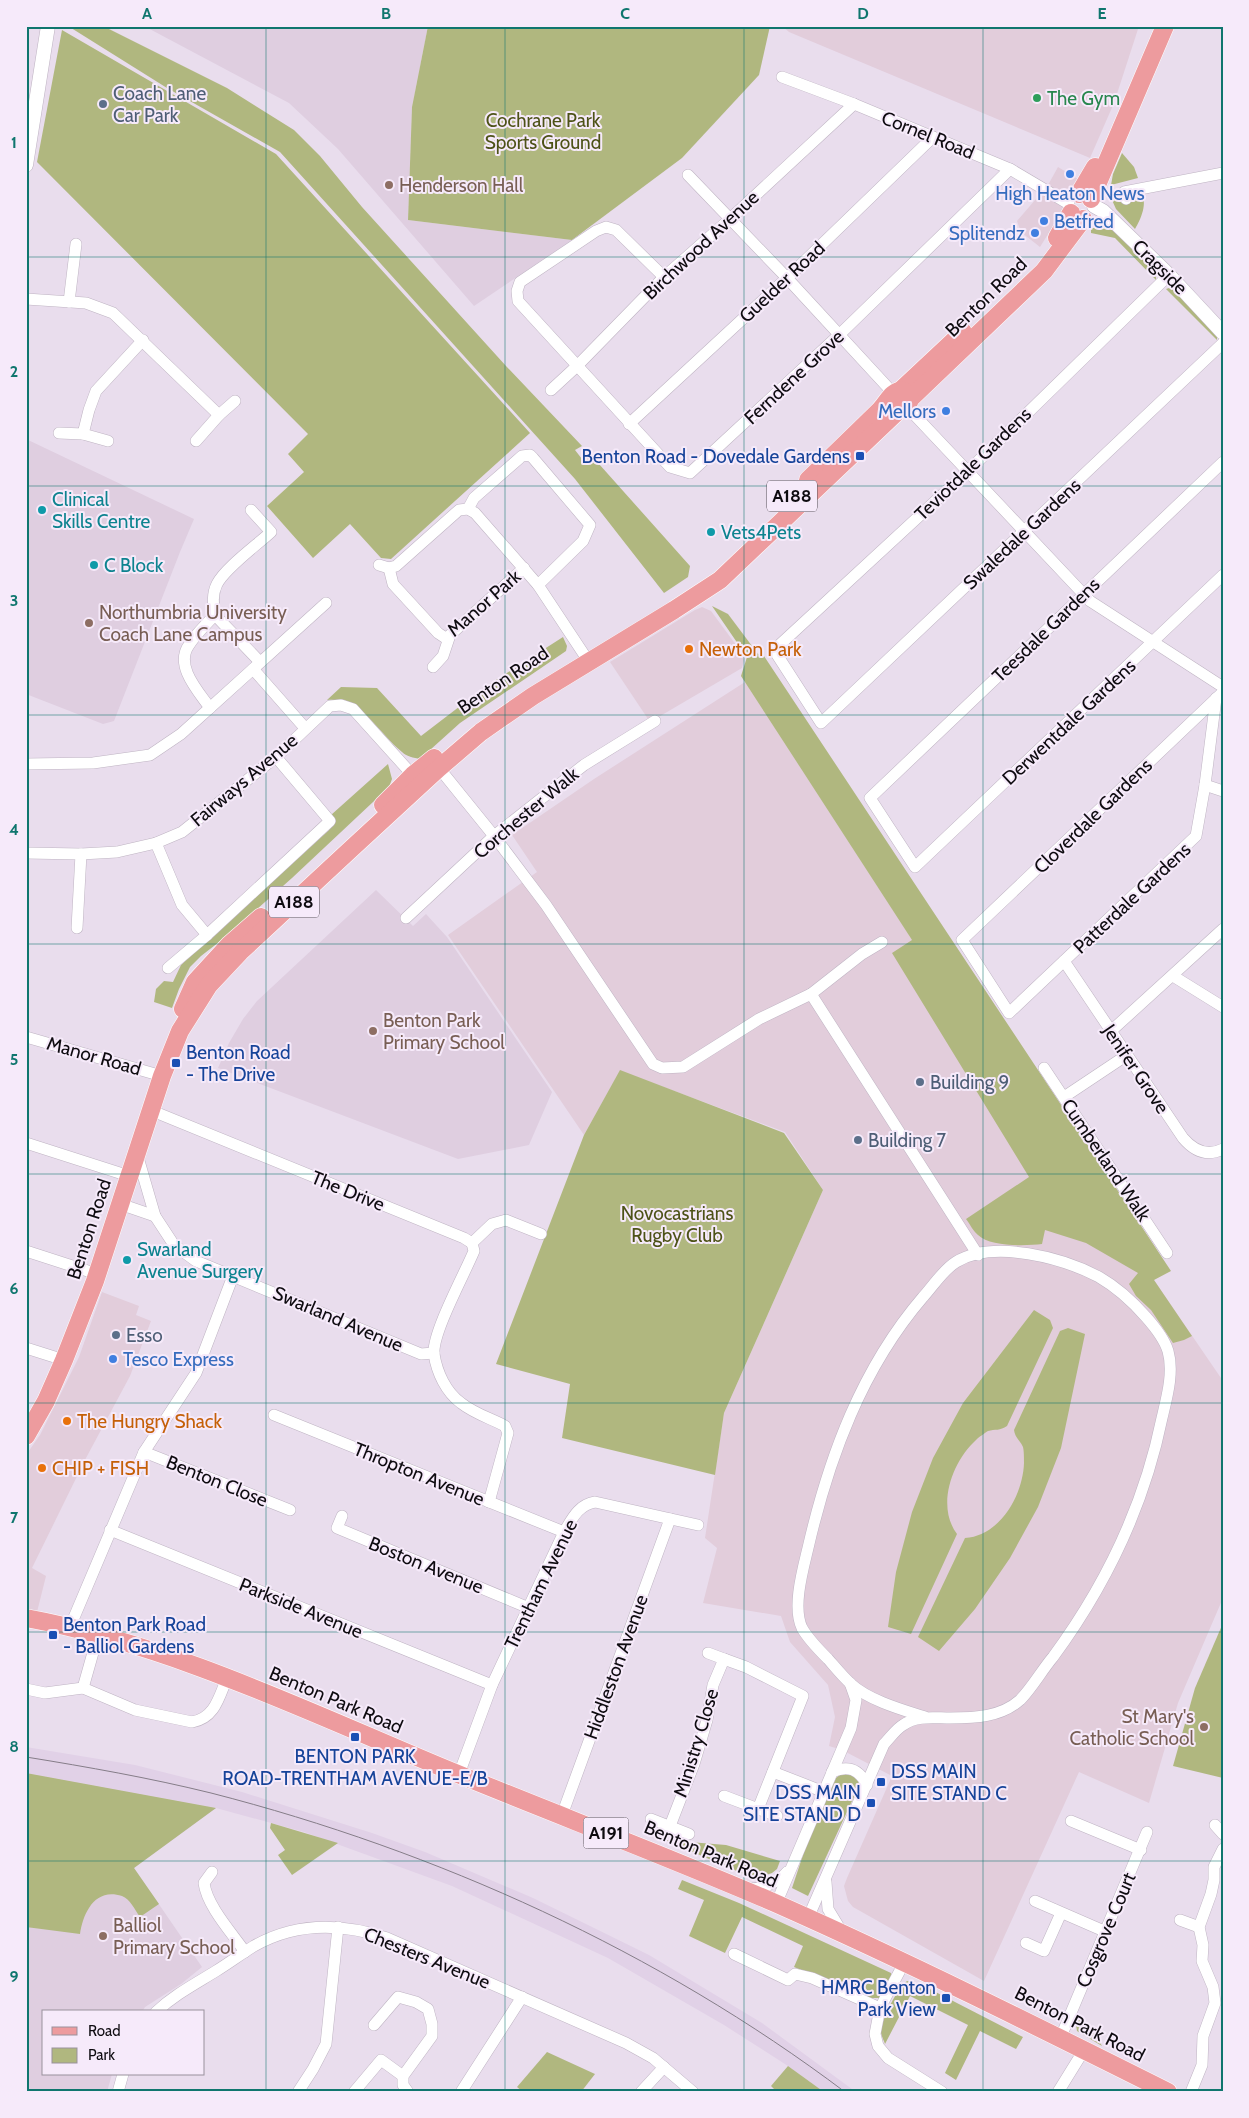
<svg xmlns="http://www.w3.org/2000/svg" width="1249" height="2118" viewBox="0 0 1249 2118" font-family="Cabin,sans-serif">
<rect width="100%" height="100%" fill="#e9dded"/>
<g fill="#e2cddb">
<polygon points="782,26 1139,26 1114,103 1090,158 789,32"/>
<polygon points="1058,167 1081,181 1040,247 1021,232 1017,221 1048,185"/>
<polygon points="702,607 711,611 742,653 744,660 742,668 650,722 610,662 695,610"/>
<polygon points="745,682 1118,1257 1154,1280 1223,1381 1223,1598 1178,1703 1149,1803 1079,1772 984,1981 853,1907 848,1901 844,1886 847,1878 892,1776 842,1750 829,1746 835,1717 828,1685 790,1642 781,1616 703,1603 717,1548 705,1538 724,1413 823,1190 785,1132 620,1071 584,1135 448,935 537,872 512,835 594,779"/>
<polygon points="102,1292 139,1306 136,1315 151,1321 130,1376 86,1458 32,1568 46,1576 37,1612 26,1610 26,1455 40,1435 79,1357"/>
</g>
<polygon fill="#e1d1e7" points="26,1747 135,1765 242,1792 372,1833 425,1852 533,1898 649,1955 762,2023 856,2092 824,2092 788,2066 724,2025 608,1958 452,1886 304,1832 216,1808 26,1773"/>
<g fill="#dfcee0">
<polygon points="144,26 428,26 412,107 408,220 572,240 474,306 338,149 289,103"/>
<polygon points="26,439 194,519 180,552 114,721 103,724 26,694"/>
<polygon points="376,890 413,926 426,914 447,937 552,1092 529,1145 458,1159 218,1068 229,1043 243,1019 257,1001"/>
<polygon points="26,1773 216,1808 134,1868 202,1967 181,1984 145,2007 142,2012 44,2012 44,2074 112,2074 107,2092 26,2092"/>
</g>
<g fill="#b0b77f">
<polygon points="68,26 103,26 227,88 294,130 320,156 362,207 506,366 582,446 575,450 582,459 591,455 690,566 688,577 664,593 575,479 280,152 167,88"/>
<polygon points="428,26 770,26 759,75 682,158 572,240 408,220 412,107"/>
<polygon points="62,30 276,154 530,433 391,559 381,558 350,524 313,558 267,506 304,472 288,454 308,434 37,162"/>
<polygon points="1122,153 1134,167 1138,178 1111,185 1113,174"/>
<path d="M1141 192C1148 203 1141 219 1135 229L1116 209 1112 200 1129 203 1136 194Z"/>
<polygon points="1106,224 1112,228 1156,272 1156,280 1115,238 1091,233 1091,228 1104,228"/>
<polygon points="1169,288 1175,290 1217,337 1217,340 1166,289"/>
<path d="M712 606 728 614 758 654 762 653 1171 1271 1154 1280 1192 1336 1184 1340 1173 1343 1151 1310 1136 1296 1129 1284 1138 1273 1086 1243 1045 1230 1042 1244C1026 1246 990 1247 978 1235 973 1231 970 1224 966 1219L1029 1177 892 953 912 940 741 676 747 657Z"/>
<path d="M563 637 567 646 566 651 460 723 420 759C414 758 406 756 402 752 378 733 362 697 327 700L341 687 377 688 421 736 485 687Z"/>
<polygon points="388,764 392,779 389,787 292,878 228,935 201,956 190,967 179,989 172,1008 154,1002 156,989 164,981 173,982 181,965 329,830 332,820 331,815"/>
<polygon points="620,1070 784,1133 823,1190 724,1413 715,1475 562,1438 570,1384 496,1364 584,1135"/>
<path d="M1034 1310 1050 1320 1053 1328 1007 1426C1000 1431 995 1429 988 1431 985 1433 979 1437 976 1440 952 1462 936 1506 957 1534L911 1634 888 1627 896 1572 912 1512 933 1458 963 1403Z"/>
<path d="M1068 1328 1085 1334 1061 1448 1038 1507 1010 1558 975 1609 939 1651 918 1637 965 1538C1000 1536 1023 1495 1024 1463 1024 1458 1024 1451 1023 1447 1020 1440 1015 1438 1014 1430L1060 1331Z"/>
<polygon points="1223,1623 1223,1778 1173,1766 1195,1688"/>
<polygon points="848,1772 858,1780 859,1786 808,1896 792,1888 806,1846 836,1778 841,1774"/>
<path d="M26 1773 216 1808 134 1868 159 1904 140 1917C135 1910 130 1899 122 1896 95 1887 83 1913 80 1934L26 1927Z"/>
<polygon points="271,1823 338,1843 292,1875 278,1855 285,1850 270,1828"/>
<polygon points="665,1840 726,1845 780,1861 777,1869 772,1873 763,1876 746,1875"/>
<polygon points="682,1880 739,1903 891,1973 892,1978 880,1998 870,1998 794,1967 803,1946 742,1917 725,1953 689,1936 704,1900 678,1889"/>
<path d="M907 1981 920 1984 1023 2037 1016 2049 980 2031 956 2080 945 2073 968 2025 910 1996 885 2044C884 2041 882 2037 881 2033 880 2022 898 1987 907 1981Z"/>
<polygon points="1083,2019 1094,2032 1102,2046 1077,2031 1076,2025 1078,2020"/>
<polygon points="547,2052 595,2074 581,2092 523,2092 517,2087"/>
<polygon points="788,2066 824,2092 777,2092 771,2086"/>
</g>
<g fill="none" stroke-linecap="round" stroke-linejoin="round">
<g stroke="#bfb4c3" stroke-width="12">
<g id="minor">
<polyline points="782,77 854,104 1010,169 1069,204"/>
<polyline points="688,175 787,278 893,393"/>
<polyline points="1126,199 1124,192 1223,173"/>
<polyline points="1169,275 968,471 774,650 821,723 1223,343"/>
<polyline points="664,277 616,230 606,227 596,231 520,282 517,291 518,301 670,467 690,473 839,335 1010,169"/>
<polyline points="26,299 86,303 113,313 219,415 235,401"/>
<polyline points="69,302 76,244"/>
<polyline points="551,390 577,366 664,277 730,219 854,104"/>
<polyline points="907,407 1090,601 1223,687"/>
<polyline points="629,424 787,278 933,137"/>
<polyline points="59,433 83,434 89,410 96,391 143,340"/>
<polyline points="83,434 108,441"/>
<polyline points="196,441 219,415"/>
<polyline points="1223,462 870,798 915,867 1223,575"/>
<polyline points="468,509 474,498 522,456 530,455 533,458 590,525 583,541 538,585"/>
<polyline points="379,565 389,568 396,566 459,510 468,509 475,513 538,585 589,662"/>
<polyline points="389,568 393,584 438,633 447,639"/>
<path d="M215 615C213 604 212 594 217 584 225 568 257 545 271 532L251 510"/>
<polyline points="433,667 443,656 450,635 524,568"/>
<polyline points="253,669 305,728"/>
<polyline points="1216,698 1205,785 1196,836 1009,1013 962,940 1223,692"/>
<path d="M210 708C199 692 174 666 189 645 196 634 206 624 215 615L260 662"/>
<polyline points="435,763 494,836 546,905 653,1064 662,1068 683,1067 759,1019 811,994 862,954 882,942"/>
<polyline points="26,764 93,763 150,755 181,734 326,603"/>
<polyline points="1205,785 1223,791"/>
<polyline points="156,843 182,905 207,935 330,821 276,757"/>
<polyline points="26,853 81,854 117,852 156,843 182,832 276,757 330,706 341,705 353,709 417,780"/>
<polyline points="406,918 494,836 584,765 655,721"/>
<polyline points="77,928 81,854"/>
<path d="M1064 961 1183 1138C1194 1151 1207 1157 1223 1149"/>
<polyline points="168,968 207,935"/>
<polyline points="1173,976 1223,1007"/>
<polyline points="811,994 978,1255"/>
<polyline points="1111,1031 1223,929"/>
<polyline points="26,1037 162,1076"/>
<polyline points="1044,1068 1167,1253"/>
<polyline points="1064,1097 1127,1055"/>
<polyline points="150,1110 464,1238 472,1243 492,1224 506,1220 541,1234"/>
<polyline points="26,1143 129,1176"/>
<polyline points="137,1154 155,1216 174,1245 196,1261 421,1354 434,1353"/>
<polyline points="120,1204 155,1216"/>
<path d="M472 1243 474 1251C465 1273 432 1333 434 1354 437 1373 446 1392 461 1403 475 1414 490 1418 505 1426L508 1433 489 1502"/>
<polyline points="26,1251 97,1274"/>
<polyline points="26,1348 64,1360"/>
<polyline points="274,1415 564,1532"/>
<polyline points="144,1452 290,1510"/>
<polyline points="342,1516 337,1528 529,1608"/>
<polyline points="110,1530 492,1685"/>
<polyline points="70,1627 144,1452 196,1373 233,1276"/>
<polyline points="708,1653 724,1659"/>
<polyline points="83,1688 98,1635"/>
<path d="M26 1689 45 1693 83 1688 135 1710 192 1722C215 1718 219 1697 227 1678"/>
<polyline points="773,1772 824,1792"/>
<path d="M832 1772C848 1765 859 1769 867 1785"/>
<path d="M459 1774 492 1685 564 1532C572 1519 578 1505 595 1502L698 1525"/>
<polyline points="724,1796 777,1816"/>
<polyline points="562,1815 670,1519"/>
<polyline points="651,1819 689,1834"/>
<polyline points="1071,1821 1141,1850"/>
<polyline points="1215,1825 1223,1834"/>
<polyline points="670,1826 694,1764 707,1720 713,1685 724,1659 746,1667 803,1696 758,1809"/>
<path d="M212 1872 204 1883C207 1906 232 1933 245 1952"/>
<polyline points="826,1882 828,1909 842,1932"/>
<path d="M746 1889C760 1890 778 1883 787 1872"/>
<polyline points="1035,1901 1104,1931"/>
<polyline points="776,1904 851,1728 856,1700 850,1683"/>
<path d="M808 1918 884 1744C890 1738 896 1729 903 1725 917 1715 934 1718 950 1718 975 1718 1001 1717 1020 1700 1032 1688 1042 1670 1053 1657 1106 1585 1144 1506 1162 1418 1167 1397 1174 1372 1168 1351 1164 1338 1154 1326 1146 1317 1132 1301 1118 1288 1099 1277 1063 1258 994 1239 956 1262 943 1270 933 1286 923 1297 862 1368 829 1457 808 1548 803 1569 792 1607 802 1628 808 1639 819 1650 828 1659 835 1667 843 1677 851 1684 868 1700 903 1710 925 1717"/>
<polyline points="1180,1920 1199,1927"/>
<polyline points="1026,1943 1044,1951 1061,1913"/>
<polyline points="734,1954 788,1980 795,1974 812,1978 880,2008"/>
<polyline points="904,1963 880,2008 875,2034 878,2046 888,2058 942,2092"/>
<path d="M156 2012C174 1995 195 1984 216 1971 229 1963 241 1954 254 1946 296 1922 342 1923 387 1938L626 2043 653 2058 693 2092"/>
<polyline points="374,2025 398,1997 416,2002 428,2009 432,2024 432,2036 403,2076 403,2085 408,2092"/>
<polyline points="1060,2039 1147,1832"/>
<polyline points="118,2092 123,2074"/>
<polyline points="298,2092 313,2069 326,2044 338,1927"/>
<polyline points="354,2092 381,2060 403,2076"/>
<polyline points="461,2092 522,1997"/>
<polyline points="641,2092 664,2067"/>
<polyline points="1058,2092 1084,2050"/>
<polyline points="1191,2092 1202,2065 1203,2036 1215,2003 1213,1987 1202,1961 1203,1945 1199,1927 1211,1894 1214,1880 1214,1867 1223,1849"/>
</g>
</g>
<g stroke="#bfb4c3" stroke-width="15">
<g id="tertiary">
<polyline points="26,165 48,26"/>
<polyline points="1094,206 1103,211 1169,275 1223,333"/>
</g>
</g>
<g stroke="#fff" stroke-width="19">
<g id="primary">
<polyline points="1079,194 1095,167"/>
<polyline points="1091,199 1165,26"/>
<polyline points="1057,238 1071,213"/>
<polyline points="901,390 963,332"/>
<polyline points="910,399 1044,271 1083,219"/>
<path d="M808 480 879 411C887 403 892 389 904 391L910 399 907 407 901 410 894 407 890 399"/>
<polyline points="383,805 413,775 434,758"/>
<polyline points="183,1009 195,982 229,945 261,917"/>
<polyline points="26,1436 46,1401 64,1360 95,1281 162,1076 180,1031 209,985 240,952 351,849 439,768 481,732 533,696 674,610 720,580 899,410"/>
<path d="M26 1618C173 1645 315 1715 453 1772 560 1816 669 1857 775 1903 908 1962 1038 2027 1168 2092"/>
</g>
</g>
<use href="#minor" stroke="#fff" stroke-width="11"/>
<use href="#tertiary" stroke="#fff" stroke-width="14"/>
<use href="#primary" stroke="#ed9b9e" stroke-width="18"/>
<path stroke="#857d88" stroke-width="1" d="M26 1757C88 1767 150 1778 211 1793 437 1851 658 1951 845 2092"/>
</g>
<path fill="none" stroke="#0f766e" stroke-width="1" stroke-opacity="0.55" d="M266 26V2092M505 26V2092M744 26V2092M983 26V2092M26 257H1223M26 486H1223M26 715H1223M26 944H1223M26 1174H1223M26 1403H1223M26 1632H1223M26 1861H1223"/>
<circle fill="#2e9e5b" stroke="#f6eafa" stroke-width="2" cx="1037" cy="98" r="5"/>
<g fill="#5c6f8a" stroke="#f6eafa" stroke-width="2">
<circle cx="103" cy="104" r="5"/>
<circle cx="920" cy="1082" r="5"/>
<circle cx="858" cy="1140" r="5"/>
<circle cx="116" cy="1335" r="5"/>
</g>
<g fill="#3f7fe0" stroke="#f6eafa" stroke-width="2">
<circle cx="1070" cy="174" r="5"/>
<circle cx="1044" cy="221" r="5"/>
<circle cx="1035" cy="233" r="5"/>
<circle cx="946" cy="411" r="5"/>
<circle cx="113" cy="1359" r="5"/>
</g>
<g fill="#8d6e63" stroke="#f6eafa" stroke-width="2">
<circle cx="389" cy="185" r="5"/>
<circle cx="89" cy="623" r="5"/>
<circle cx="373" cy="1031" r="5"/>
<circle cx="1204" cy="1727" r="5"/>
<circle cx="103" cy="1936" r="5"/>
</g>
<g fill="#1a4fb4" stroke="#f6eafa" stroke-width="2">
<rect x="855" y="451" width="10" height="10" rx="2.5"/>
<rect x="171" y="1058" width="10" height="10" rx="2.5"/>
<rect x="48" y="1630" width="10" height="10" rx="2.5"/>
<rect x="350" y="1732" width="10" height="10" rx="2.5"/>
<rect x="876" y="1777" width="10" height="10" rx="2.5"/>
<rect x="866" y="1798" width="10" height="10" rx="2.5"/>
<rect x="941" y="1993" width="10" height="10" rx="2.5"/>
</g>
<g fill="#0f9aa8" stroke="#f6eafa" stroke-width="2">
<circle cx="42" cy="510" r="5"/>
<circle cx="711" cy="532" r="5"/>
<circle cx="94" cy="565" r="5"/>
<circle cx="127" cy="1260" r="5"/>
</g>
<g fill="#e8710a" stroke="#f6eafa" stroke-width="2">
<circle cx="689" cy="649" r="5"/>
<circle cx="67" cy="1421" r="5"/>
<circle cx="42" cy="1468" r="5"/>
</g>
<g text-anchor="middle" dominant-baseline="central" stroke-width="4" stroke-linejoin="round" paint-order="stroke">
<g fill="#f6eafa" stroke="#544e56" stroke-width="1">
<rect x="767" y="480.5" width="50" height="31" rx="4"/>
<rect x="269" y="886.5" width="50" height="31" rx="4"/>
<rect x="583.5" y="1817.5" width="45" height="31" rx="4"/>
</g>
<g font-size="18" font-weight="bold" fill="#0e0b10">
<text x="792" y="496">A188</text>
<text x="294" y="902">A188</text>
<text x="606" y="1833">A191</text>
</g>
<g font-size="19" fill="#4e5e75" stroke="#f6eafa" text-anchor="start">
<text x="113" y="93">Coach Lane<tspan x="113" dy="22">Car Park</tspan></text>
<text x="930" y="1082">Building 9</text>
<text x="868" y="1140">Building 7</text>
<text x="126" y="1335">Esso</text>
</g>
<g font-size="19" fill="#27864d" stroke="#f6eafa" text-anchor="start">
<text x="1047" y="98">The Gym</text>
</g>
<g font-size="19" fill="#4d5217" stroke="#f6eafa">
<text x="543" y="120">Cochrane Park<tspan x="543" dy="22">Sports Ground</tspan></text>
<text x="677" y="1213">Novocastrians<tspan x="677" dy="22">Rugby Club</tspan></text>
</g>
<g font-size="19" fill="#0e0b10" stroke="#f6eafa">
<text transform="translate(928 135) rotate(22)">Cornel Road</text>
<text transform="translate(701 245) rotate(-43)">Birchwood Avenue</text>
<text transform="translate(1160 267) rotate(45)">Cragside</text>
<text transform="translate(782 282) rotate(-43)">Guelder Road</text>
<text transform="translate(986 297) rotate(-44)">Benton Road</text>
<text transform="translate(794 377) rotate(-43)">Ferndene Grove</text>
<text transform="translate(973 464) rotate(-44)">Teviotdale Gardens</text>
<text transform="translate(1022 534) rotate(-43)">Swaledale Gardens</text>
<text transform="translate(484 603) rotate(-41)">Manor Park</text>
<text transform="translate(1046 630) rotate(-44)">Teesdale Gardens</text>
<text transform="translate(503 680) rotate(-34)">Benton Road</text>
<text transform="translate(1069 722) rotate(-43)">Derwentdale Gardens</text>
<text transform="translate(244 780) rotate(-40)">Fairways Avenue</text>
<text transform="translate(526 813) rotate(-40)">Corchester Walk</text>
<text transform="translate(1093 816) rotate(-44)">Cloverdale Gardens</text>
<text transform="translate(1132 898) rotate(-43)">Patterdale Gardens</text>
<text transform="translate(94 1056) rotate(16)">Manor Road</text>
<text transform="translate(1136 1069) rotate(56)">Jenifer Grove</text>
<text transform="translate(1106 1160) rotate(56)">Cumberland Walk</text>
<text transform="translate(348 1191) rotate(22)">The Drive</text>
<text transform="translate(89 1229) rotate(-72)">Benton Road</text>
<text transform="translate(338 1319) rotate(23)">Swarland Avenue</text>
<text transform="translate(419 1474) rotate(22)">Thropton Avenue</text>
<text transform="translate(217 1481) rotate(22)">Benton Close</text>
<text transform="translate(426 1565) rotate(22)">Boston Avenue</text>
<text transform="translate(541 1584) rotate(-64)">Trentham Avenue</text>
<text transform="translate(301 1608) rotate(22)">Parkside Avenue</text>
<text transform="translate(616 1667) rotate(-70)">Hiddleston Avenue</text>
<text transform="translate(336 1700) rotate(23)">Benton Park Road</text>
<text transform="translate(696 1743) rotate(-73)">Ministry Close</text>
<text transform="translate(711 1854) rotate(23)">Benton Park Road</text>
<text transform="translate(1106 1930) rotate(-67)">Cosgrove Court</text>
<text transform="translate(427 1958) rotate(22)">Chesters Avenue</text>
<text transform="translate(1080 2024) rotate(27)">Benton Park Road</text>
</g>
<g font-size="19" fill="#785e54" stroke="#f6eafa" text-anchor="start">
<text x="399" y="185">Henderson Hall</text>
<text x="99" y="612">Northumbria University<tspan x="99" dy="22">Coach Lane Campus</tspan></text>
<text x="383" y="1020">Benton Park<tspan x="383" dy="22">Primary School</tspan></text>
<text x="1194" y="1716" text-anchor="end">St Mary's<tspan x="1194" dy="22">Catholic School</tspan></text>
<text x="113" y="1925">Balliol<tspan x="113" dy="22">Primary School</tspan></text>
</g>
<g font-size="19" fill="#366cbe" stroke="#f6eafa" text-anchor="start">
<text x="1070" y="193" text-anchor="middle">High Heaton News</text>
<text x="1054" y="221">Betfred</text>
<text x="1025" y="233" text-anchor="end">Splitendz</text>
<text x="936" y="411" text-anchor="end">Mellors</text>
<text x="123" y="1359">Tesco Express</text>
</g>
<g font-size="19" fill="#164399" stroke="#f6eafa" text-anchor="end">
<text x="850" y="456">Benton Road - Dovedale Gardens</text>
<text x="186" y="1052" text-anchor="start">Benton Road<tspan x="186" dy="22">- The Drive</tspan></text>
<text x="63" y="1624" text-anchor="start">Benton Park Road<tspan x="63" dy="22">- Balliol Gardens</tspan></text>
<text x="355" y="1756" text-anchor="middle">BENTON PARK<tspan x="355" dy="22">ROAD-TRENTHAM AVENUE-E/B</tspan></text>
<text x="891" y="1771" text-anchor="start">DSS MAIN<tspan x="891" dy="22">SITE STAND C</tspan></text>
<text x="861" y="1792">DSS MAIN<tspan x="861" dy="22">SITE STAND D</tspan></text>
<text x="936" y="1987">HMRC Benton<tspan x="936" dy="22">Park View</tspan></text>
</g>
<g font-size="19" fill="#0d838f" stroke="#f6eafa" text-anchor="start">
<text x="52" y="499">Clinical<tspan x="52" dy="22">Skills Centre</tspan></text>
<text x="721" y="532">Vets4Pets</text>
<text x="104" y="565">C Block</text>
<text x="137" y="1249">Swarland<tspan x="137" dy="22">Avenue Surgery</tspan></text>
</g>
<g font-size="19" fill="#c56008" stroke="#f6eafa" text-anchor="start">
<text x="699" y="649">Newton Park</text>
<text x="77" y="1421">The Hungry Shack</text>
<text x="52" y="1468">CHIP + FISH</text>
</g>
</g>
<rect width="1249" height="2118" fill="none" stroke="#f6eafa" stroke-width="55"/>
<rect x="42" y="2010" width="162" height="65" fill="#f6eafa" stroke="#99919c"/>
<rect x="52" y="2027" width="25" height="8" fill="#ed9b9e" stroke="#99919c"/>
<text x="88" y="2036" font-size="15" fill="#0e0b10">Road</text>
<rect x="52" y="2048" width="25" height="15" fill="#b0b77f" stroke="#99919c"/>
<text x="88" y="2060" font-size="15" fill="#0e0b10">Park</text>
<rect x="28" y="28" width="1194" height="2062" fill="none" stroke="#0f766e" stroke-width="2"/>
<g font-size="16" text-anchor="middle" font-weight="bold" fill="#0f766e">
<text x="147" y="19">A</text>
<text x="386" y="19">B</text>
<text x="625" y="19">C</text>
<text x="863" y="19">D</text>
<text x="1102" y="19">E</text>
<text x="14" y="148">1</text>
<text x="14" y="377">2</text>
<text x="14" y="606">3</text>
<text x="14" y="835">4</text>
<text x="14" y="1065">5</text>
<text x="14" y="1294">6</text>
<text x="14" y="1523">7</text>
<text x="14" y="1752">8</text>
<text x="14" y="1982">9</text>
</g>
</svg>
